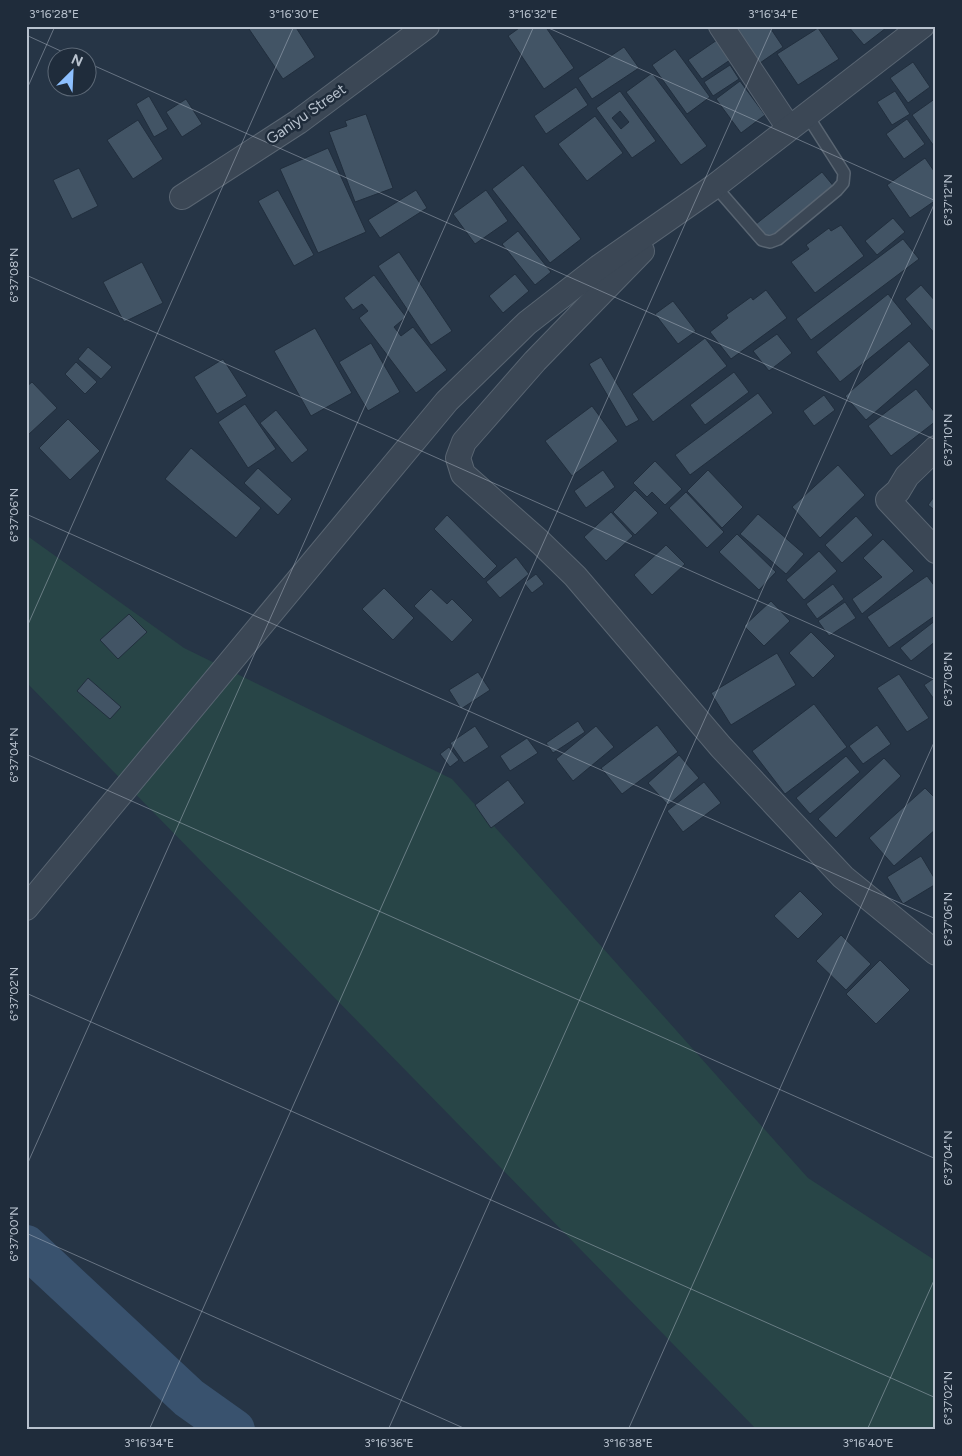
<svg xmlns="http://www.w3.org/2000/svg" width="962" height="1456" viewBox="0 0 962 1456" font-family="Figtree,sans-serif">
<rect width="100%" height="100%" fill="#263546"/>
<polygon fill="#284547" points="26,535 184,648 452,779 808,1178 936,1261 936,1430 757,1430 26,682"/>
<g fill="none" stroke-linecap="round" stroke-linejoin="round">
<polyline stroke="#39526e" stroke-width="42" points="26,1246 189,1398 234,1430"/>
</g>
<g fill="#425465" stroke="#212e3d" fill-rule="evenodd">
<polygon points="247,26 295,26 315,57 283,79"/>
<polygon points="522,26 545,26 574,68 544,89 508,36"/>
<polygon points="735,26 769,26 783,47 760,63"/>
<polygon points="848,26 885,26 886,28 864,45"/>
<polygon points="818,28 839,59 798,85 777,54"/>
<polygon points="717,40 730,60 702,79 688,60"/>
<polygon points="624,47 639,68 592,99 578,78"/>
<polygon points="675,49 710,97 687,114 652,65"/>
<polygon points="913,62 930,87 908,103 890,78"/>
<polygon points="730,65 739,79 713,96 704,82"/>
<polygon points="652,73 707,146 681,165 626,92"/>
<polygon points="740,81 765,115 741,133 716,99"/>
<polygon points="576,87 588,105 546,134 534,116"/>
<path d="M620 91 656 141 632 158 596 108ZM620 111 629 122 621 129 612 118Z"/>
<polygon points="895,91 910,114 892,125 877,102"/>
<polygon points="149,96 168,129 154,137 136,104"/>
<polygon points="936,98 936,149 912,115"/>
<polygon points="186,99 202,124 182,137 166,112"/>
<polygon points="366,114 393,188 355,202 329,132 347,126 345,121"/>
<polygon points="595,116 623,153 587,181 558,144"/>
<polygon points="907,119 925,144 904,159 886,134"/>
<polygon points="138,120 163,159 133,179 107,140"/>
<polygon points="328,148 366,232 318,253 280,169"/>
<polygon points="925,158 936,174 936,200 910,218 887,185"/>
<polygon points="523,165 581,239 550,263 492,189"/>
<polygon points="79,168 98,206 72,219 53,180"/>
<polygon points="822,172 835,188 769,241 756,224"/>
<polygon points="278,190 314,255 294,266 258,201"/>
<polygon points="416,190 427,208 380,238 368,220"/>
<polygon points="486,190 508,221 475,244 453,214"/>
<polygon points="893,218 905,232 877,255 865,241"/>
<polygon points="841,225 864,256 815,293 791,262 809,249 806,245 829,228 831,231"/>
<polygon points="518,231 551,272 535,285 502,244"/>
<polygon points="903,239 919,259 811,340 796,319"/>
<polygon points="399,252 452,331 431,345 378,266"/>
<polygon points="142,262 163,303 124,322 103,282"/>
<polygon points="515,274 529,291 503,313 489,296"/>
<polygon points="374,275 406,317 394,327 401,336 413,327 447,370 416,393 359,318 368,311 362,304 353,310 344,298"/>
<polygon points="921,285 936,302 936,335 905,299"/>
<polygon points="766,290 787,318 731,359 710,332 728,318 726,315 751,297 753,300"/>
<polygon points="888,294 912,324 840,382 816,352"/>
<polygon points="673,301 696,331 678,344 655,314"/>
<polygon points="315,328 352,393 311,416 274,351"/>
<polygon points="777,334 792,353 769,371 753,351"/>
<polygon points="705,338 727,366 653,422 632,394"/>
<polygon points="909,341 930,365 866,420 845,396"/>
<polygon points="371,343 400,392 368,411 339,362"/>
<polygon points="88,347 112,367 101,379 78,359"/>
<polygon points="601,357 639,420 626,427 589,364"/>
<polygon points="223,359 247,396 217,414 194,377"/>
<polygon points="76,362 97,382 85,394 65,374"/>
<polygon points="734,372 749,392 705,425 690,405"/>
<polygon points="32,382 57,408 28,435 26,434 26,387"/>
<polygon points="916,389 936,414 936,421 891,456 868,426"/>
<polygon points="758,393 773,413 690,475 675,455"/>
<polygon points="824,395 835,410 814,426 803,411"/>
<polygon points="245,404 276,449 248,468 218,422"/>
<polygon points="592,406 618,441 572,476 545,441"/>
<polygon points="276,410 308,450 292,463 260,423"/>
<polygon points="68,419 100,451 70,480 39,448"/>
<polygon points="191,448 261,508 236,538 165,479"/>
<polygon points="655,461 682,489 665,505 652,492 647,497 633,483"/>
<polygon points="838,465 865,495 820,538 792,507"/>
<polygon points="258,468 292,499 278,515 244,483"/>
<polygon points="603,470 615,487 586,508 574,491"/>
<polygon points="708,470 743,507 722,528 687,491"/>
<polygon points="635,490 658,513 635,535 613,512"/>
<polygon points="686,492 724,532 707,548 669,508"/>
<polygon points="936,494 936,511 928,505"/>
<polygon points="611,512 633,536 606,561 584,537"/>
<polygon points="758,514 804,554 786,574 740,534"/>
<polygon points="447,515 497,566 484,579 434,529"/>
<polygon points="856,516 873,535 842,563 825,545"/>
<polygon points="737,534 776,572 759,590 719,552"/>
<polygon points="883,539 914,571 862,614 852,599 882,577 863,558"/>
<polygon points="666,545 685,564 652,595 634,575"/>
<polygon points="819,551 837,571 804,600 786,580"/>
<polygon points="516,557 529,574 500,598 486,582"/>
<polygon points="536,574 544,584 532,593 524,583"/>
<polygon points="927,576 936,588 936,615 889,648 867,617"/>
<polygon points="833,584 844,599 817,619 806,604"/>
<polygon points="384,588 414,618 393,640 362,609"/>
<polygon points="431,589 447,604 452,599 473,620 452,642 414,606"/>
<polygon points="771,601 790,621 764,646 744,626"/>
<polygon points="845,602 856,618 829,636 818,621"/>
<polygon points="129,614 147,632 118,659 100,640"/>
<polygon points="936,620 936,641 911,661 900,648"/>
<polygon points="811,632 835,656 813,678 789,653"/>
<polygon points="777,653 796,685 731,725 711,693"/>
<polygon points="478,672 490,690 461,709 449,690"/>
<polygon points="899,674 929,718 907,732 877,688"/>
<polygon points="936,677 936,702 924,685"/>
<polygon points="88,678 121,707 110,719 77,691"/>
<polygon points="814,704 847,747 785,794 752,751"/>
<polygon points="578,721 585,732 553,753 546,743"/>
<polygon points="657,725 678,752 622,794 601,768"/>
<polygon points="877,725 891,744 863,764 849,746"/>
<polygon points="475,726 489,747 464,763 450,743"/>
<polygon points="596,726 614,747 573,781 556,759"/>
<polygon points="527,738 538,753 510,771 500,756"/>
<polygon points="449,747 459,760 450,767 440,754"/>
<polygon points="679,755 699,778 668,805 648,783"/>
<polygon points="846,756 860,772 810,814 796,798"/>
<polygon points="884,758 901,776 836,838 818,819"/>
<polygon points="508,780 525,803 491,828 475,805"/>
<polygon points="704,782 721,803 683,832 667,811"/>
<polygon points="925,788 936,799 936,829 894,866 869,838"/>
<polygon points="921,856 936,881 936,884 903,904 887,877"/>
<polygon points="800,891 823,914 798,939 774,916"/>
<polygon points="841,935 871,964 846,990 816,961"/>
<polygon points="880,960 910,990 876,1024 846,994"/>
</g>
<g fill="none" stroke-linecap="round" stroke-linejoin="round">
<g stroke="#596572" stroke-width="14">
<polyline id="lane" points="715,186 762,240 770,242 778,239 837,190 843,183 844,173 807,115"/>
</g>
<g stroke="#596572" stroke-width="26">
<g id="street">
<polyline points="721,26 789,128"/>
<polyline points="182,197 298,122 427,26"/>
<polyline points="642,251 535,361 464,442 458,458 463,474 541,543 575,576 721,747 843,877 936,953"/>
<polyline points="936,448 907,476 898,491 888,500 936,551"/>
<polyline points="26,908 447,401 527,323 599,267 715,186 922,26"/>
</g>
</g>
<use href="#lane" stroke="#3b4755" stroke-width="11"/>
<use href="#street" stroke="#3b4755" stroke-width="24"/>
</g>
<path fill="none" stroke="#b8c2ce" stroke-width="1" stroke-opacity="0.45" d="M544 26 936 201M26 35 76 58M88 63 936 440M26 91 55 26M26 275 936 680M26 514 936 919M26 629 294 26M26 754 936 1159M26 993 936 1398M26 1167 534 26M26 1233 468 1430M149 1430 773 26M388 1430 936 200M628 1430 936 738M867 1430 936 1276"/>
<g text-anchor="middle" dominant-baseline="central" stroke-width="5" stroke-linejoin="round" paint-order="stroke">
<g font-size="15" fill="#b8c2ce" stroke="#1f2c3b">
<text transform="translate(306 114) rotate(-35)">Ganiyu Street</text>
</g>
</g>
<rect width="962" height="1456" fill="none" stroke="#1f2c3b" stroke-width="55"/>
<g transform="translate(72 72) rotate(24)"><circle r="24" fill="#1f2c3b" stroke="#5c6876"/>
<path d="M0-4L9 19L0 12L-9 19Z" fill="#8dc0ff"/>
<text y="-8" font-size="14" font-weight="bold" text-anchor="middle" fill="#b8c2ce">N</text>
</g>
<rect x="28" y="28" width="906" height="1400" fill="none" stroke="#b8c2ce" stroke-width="2"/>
<g font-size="12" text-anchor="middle" fill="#b8c2ce">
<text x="54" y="18">3°16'28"E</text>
<text x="294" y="18">3°16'30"E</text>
<text x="533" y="18">3°16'32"E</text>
<text x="773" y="18">3°16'34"E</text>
<text transform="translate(948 200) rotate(-90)" y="4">6°37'12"N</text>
<text transform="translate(14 275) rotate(-90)" y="4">6°37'08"N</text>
<text transform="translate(948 440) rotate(-90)" y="4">6°37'10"N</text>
<text transform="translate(14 515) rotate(-90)" y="4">6°37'06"N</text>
<text transform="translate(948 679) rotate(-90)" y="4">6°37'08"N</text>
<text transform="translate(14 755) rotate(-90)" y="4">6°37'04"N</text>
<text transform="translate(948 919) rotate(-90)" y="4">6°37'06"N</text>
<text transform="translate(14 994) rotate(-90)" y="4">6°37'02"N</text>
<text transform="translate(948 1158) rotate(-90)" y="4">6°37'04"N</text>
<text transform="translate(14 1234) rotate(-90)" y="4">6°37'00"N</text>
<text transform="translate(948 1398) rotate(-90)" y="4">6°37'02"N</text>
<text x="149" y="1447">3°16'34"E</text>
<text x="389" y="1447">3°16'36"E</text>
<text x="628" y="1447">3°16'38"E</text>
<text x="868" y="1447">3°16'40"E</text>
</g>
</svg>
